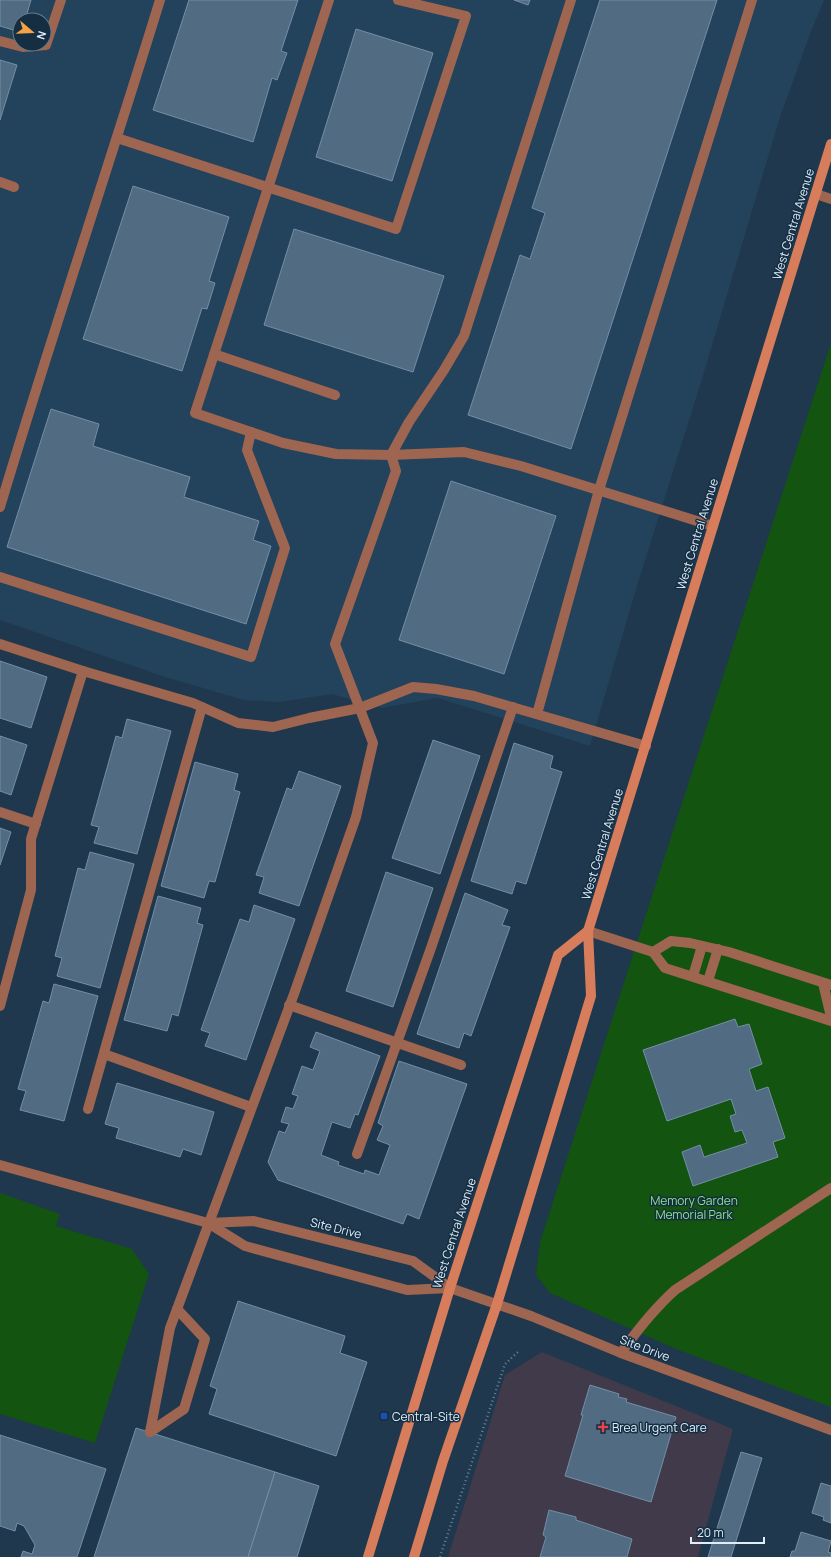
<svg xmlns="http://www.w3.org/2000/svg" width="831" height="1557" viewBox="0 0 831 1557" font-family="Manrope,sans-serif">
<rect width="100%" height="100%" fill="#1f384d"/>
<polygon fill="#413a4a" points="542,1352 733,1429 698,1557 448,1557 505,1375"/>
<path fill="#23425c" fill-rule="evenodd" d="M0 0H824L810 34 779 120 702 379 637 586 590 746 438 698 381 708 332 694 280 702 244 700 165 677 0 620ZM20 20H44V44H20Z"/>
<g fill="#135410">
<polygon points="831,343 831,1407 676,1349 550,1293 536,1275 540,1242"/>
<polygon points="0,1193 60,1214 56,1226 132,1249 149,1274 95,1443 0,1414"/>
</g>
<g fill="#506b82" stroke="#738fa7">
<polygon points="0,0 31,0 25,20 20,20 20,32 0,26"/>
<polygon points="189,0 298,0 281,51 287,53 277,80 272,78 253,142 153,110"/>
<polygon points="514,0 530,0 528,5"/>
<polygon points="600,0 717,0 571,449 468,415 520,255 530,259 545,213 532,208"/>
<polygon points="356,29 433,53 392,181 316,157"/>
<polygon points="0,60 17,65 0,120"/>
<polygon points="133,186 229,217 209,281 215,283 207,309 202,308 182,371 83,339"/>
<polygon points="294,229 444,276 413,372 264,325"/>
<polygon points="51,409 99,424 93,446 190,477 184,497 259,521 253,540 271,546 246,624 7,547"/>
<polygon points="451,481 556,516 504,674 399,640"/>
<polygon points="0,661 47,677 31,728 0,718"/>
<polygon points="127,719 171,731 137,854 94,843 99,827 91,825 116,736 122,738"/>
<polygon points="0,736 27,745 11,795 0,791"/>
<polygon points="433,740 480,756 440,874 392,858"/>
<polygon points="514,743 553,756 550,768 562,772 526,884 516,881 512,894 471,881"/>
<polygon points="195,762 238,774 234,790 240,792 215,882 209,881 204,898 161,886"/>
<polygon points="299,771 341,786 299,906 259,893 264,877 256,875 287,788 292,790"/>
<polygon points="0,828 11,832 0,865"/>
<polygon points="90,852 134,864 100,988 57,976 62,958 55,956 78,868 85,870"/>
<polygon points="386,872 433,888 393,1007 346,991"/>
<polygon points="465,893 508,910 502,925 510,927 471,1036 464,1033 459,1048 417,1034"/>
<polygon points="158,896 201,908 197,923 203,925 178,1016 172,1014 167,1031 124,1020"/>
<polygon points="254,905 295,919 246,1060 205,1046 210,1033 201,1030 240,919 249,922"/>
<polygon points="54,984 98,996 64,1121 20,1110 26,1091 18,1089 43,1001 49,1003"/>
<polygon points="735,1019 738,1027 749,1024 762,1064 749,1069 756,1091 768,1087 785,1138 773,1142 778,1157 693,1186 682,1152 700,1145 704,1157 747,1143 742,1130 735,1132 730,1116 736,1114 731,1099 667,1121 643,1050"/>
<polygon points="316,1032 380,1056 358,1115 355,1114 350,1128 332,1122 321,1155 339,1162 338,1165 364,1174 365,1170 379,1175 390,1145 377,1140 383,1126 378,1123 399,1061 467,1084 419,1219 407,1214 403,1224 278,1180 268,1162 279,1131 285,1133 289,1124 281,1122 286,1107 293,1109 298,1096 292,1094 302,1066 313,1070 320,1051 310,1047"/>
<polygon points="117,1083 214,1112 201,1155 183,1149 180,1157 116,1138 119,1128 105,1124"/>
<polygon points="238,1301 345,1336 340,1353 367,1362 336,1456 209,1414 217,1389 210,1386"/>
<polygon points="590,1385 619,1394 618,1397 627,1399 626,1402 676,1417 651,1502 565,1476 583,1415 581,1415"/>
<polygon points="136,1428 275,1472 248,1557 94,1557"/>
<polygon points="0,1435 106,1469 77,1557 21,1557 23,1551 32,1554 35,1545 24,1526 17,1523 15,1531 0,1526"/>
<polygon points="741,1452 762,1458 731,1557 708,1557"/>
<polygon points="275,1472 319,1486 297,1557 248,1557"/>
<polygon points="821,1483 831,1486 831,1523 823,1520 824,1517 812,1513"/>
<polygon points="549,1510 576,1517 576,1520 632,1539 627,1557 540,1557 546,1537 543,1535"/>
<polygon points="801,1532 831,1541 828,1552 831,1553 831,1557 790,1557 792,1551 795,1551"/>
</g>
<g fill="none" stroke-linecap="round" stroke-linejoin="round">
<polyline stroke="#6d8294" stroke-width="2.5" stroke-dasharray="1 3" stroke-linecap="butt" points="440,1557 505,1364 519,1351"/>
<g stroke="#9e6550" stroke-width="10">
<polyline points="329,0 195,413 283,443 336,454 391,455 464,452 521,466 713,526"/>
<polyline points="0,41 23,47 46,45 61,0"/>
<polyline points="117,138 396,229 466,16 398,0"/>
<polyline points="0,182 14,187"/>
<polyline points="816,194 831,199"/>
<polyline points="214,354 335,395"/>
<path d="M0 507C51 337 108 169 160 0"/>
<polyline points="0,577 251,657 285,548 247,450 251,432"/>
<polyline points="0,644 83,671"/>
<polyline points="537,714 599,490 752,0"/>
<polyline points="0,812 36,824"/>
<polyline points="588,931 653,952 665,968 831,1021"/>
<polyline points="653,952 671,941 690,943 729,952 831,985"/>
<polyline points="693,976 702,946"/>
<polyline points="708,981 718,949"/>
<polyline points="823,983 831,1017"/>
<polyline points="289,1005 461,1065"/>
<polyline points="0,1006 31,890 31,839 83,671 193,703 238,723 273,727 309,718 360,708 413,687 436,689 474,696 646,746"/>
<polyline points="104,1054 251,1107"/>
<polyline points="88,1109 202,707"/>
<polyline points="357,1154 431,948 513,707"/>
<path d="M621 1353C638 1329 654 1309 675 1290L831 1188"/>
<polyline points="150,1432 170,1328 294,994 356,817 373,743 335,644 396,471 391,455 409,422 444,370 464,336 571,0"/>
<polyline points="150,1432 184,1409 205,1339 177,1309"/>
</g>
<g stroke="#9e6550" stroke-width="10">
<polyline points="0,1165 208,1223 245,1246 407,1290 450,1288"/>
<polyline points="208,1223 254,1221 413,1261 450,1288 531,1316 621,1353 831,1430"/>
</g>
<g stroke="#d87d5b" stroke-width="10">
<polyline points="368,1557 450,1288 558,955 588,931"/>
<polyline points="414,1557 443,1461 497,1304 591,996 588,931 831,144"/>
</g>
</g>
<rect fill="#1a4fb4" stroke="#152e42" stroke-width="1.5" x="380" y="1412" width="8" height="8" rx="2"/>
<path fill="#e0444e" stroke="#152e42" stroke-width="1.5" d="M601 1421h4v4h4v4h-4v4h-4v-4h-4v-4h4z"/>
<g text-anchor="middle" dominant-baseline="central" stroke-width="3" stroke-linejoin="round" paint-order="stroke">
<g font-size="12" fill="#deeefb" stroke="#152e42">
<text transform="translate(793 224) rotate(-73)">West Central Avenue</text>
<text transform="translate(697 534) rotate(-73)">West Central Avenue</text>
<text transform="translate(602 844) rotate(-73)">West Central Avenue</text>
<text transform="translate(336 1228) rotate(14)">Site Drive</text>
<text transform="translate(454 1233) rotate(-72)">West Central Avenue</text>
<text transform="translate(645 1348) rotate(21)">Site Drive</text>
</g>
<g font-size="12" fill="#8de286" stroke="#152e42">
<text x="694" y="1200">Memory Garden<tspan x="694" dy="14">Memorial Park</tspan></text>
</g>
<g font-size="12" fill="#deeefb" stroke="#152e42" text-anchor="start">
<text x="392" y="1416">Central-Site</text>
<text x="612" y="1427">Brea Urgent Care</text>
</g>
</g>
<g transform="translate(32 32) rotate(109)"><circle r="19" fill="#152e42" stroke="#657b8c"/>
<path d="M0-3L7 15L0 10L-7 15Z" fill="#f5a346"/>
<text y="-6" font-size="11" font-weight="bold" text-anchor="middle" fill="#deeefb">N</text>
</g>
<path d="M691 1537v6h73v-6" fill="none" stroke="#deeefb" stroke-width="2"/>
<text x="697" y="1537" font-size="12" fill="#deeefb" stroke="#152e42" stroke-width="3" paint-order="stroke">20 m</text>
</svg>
